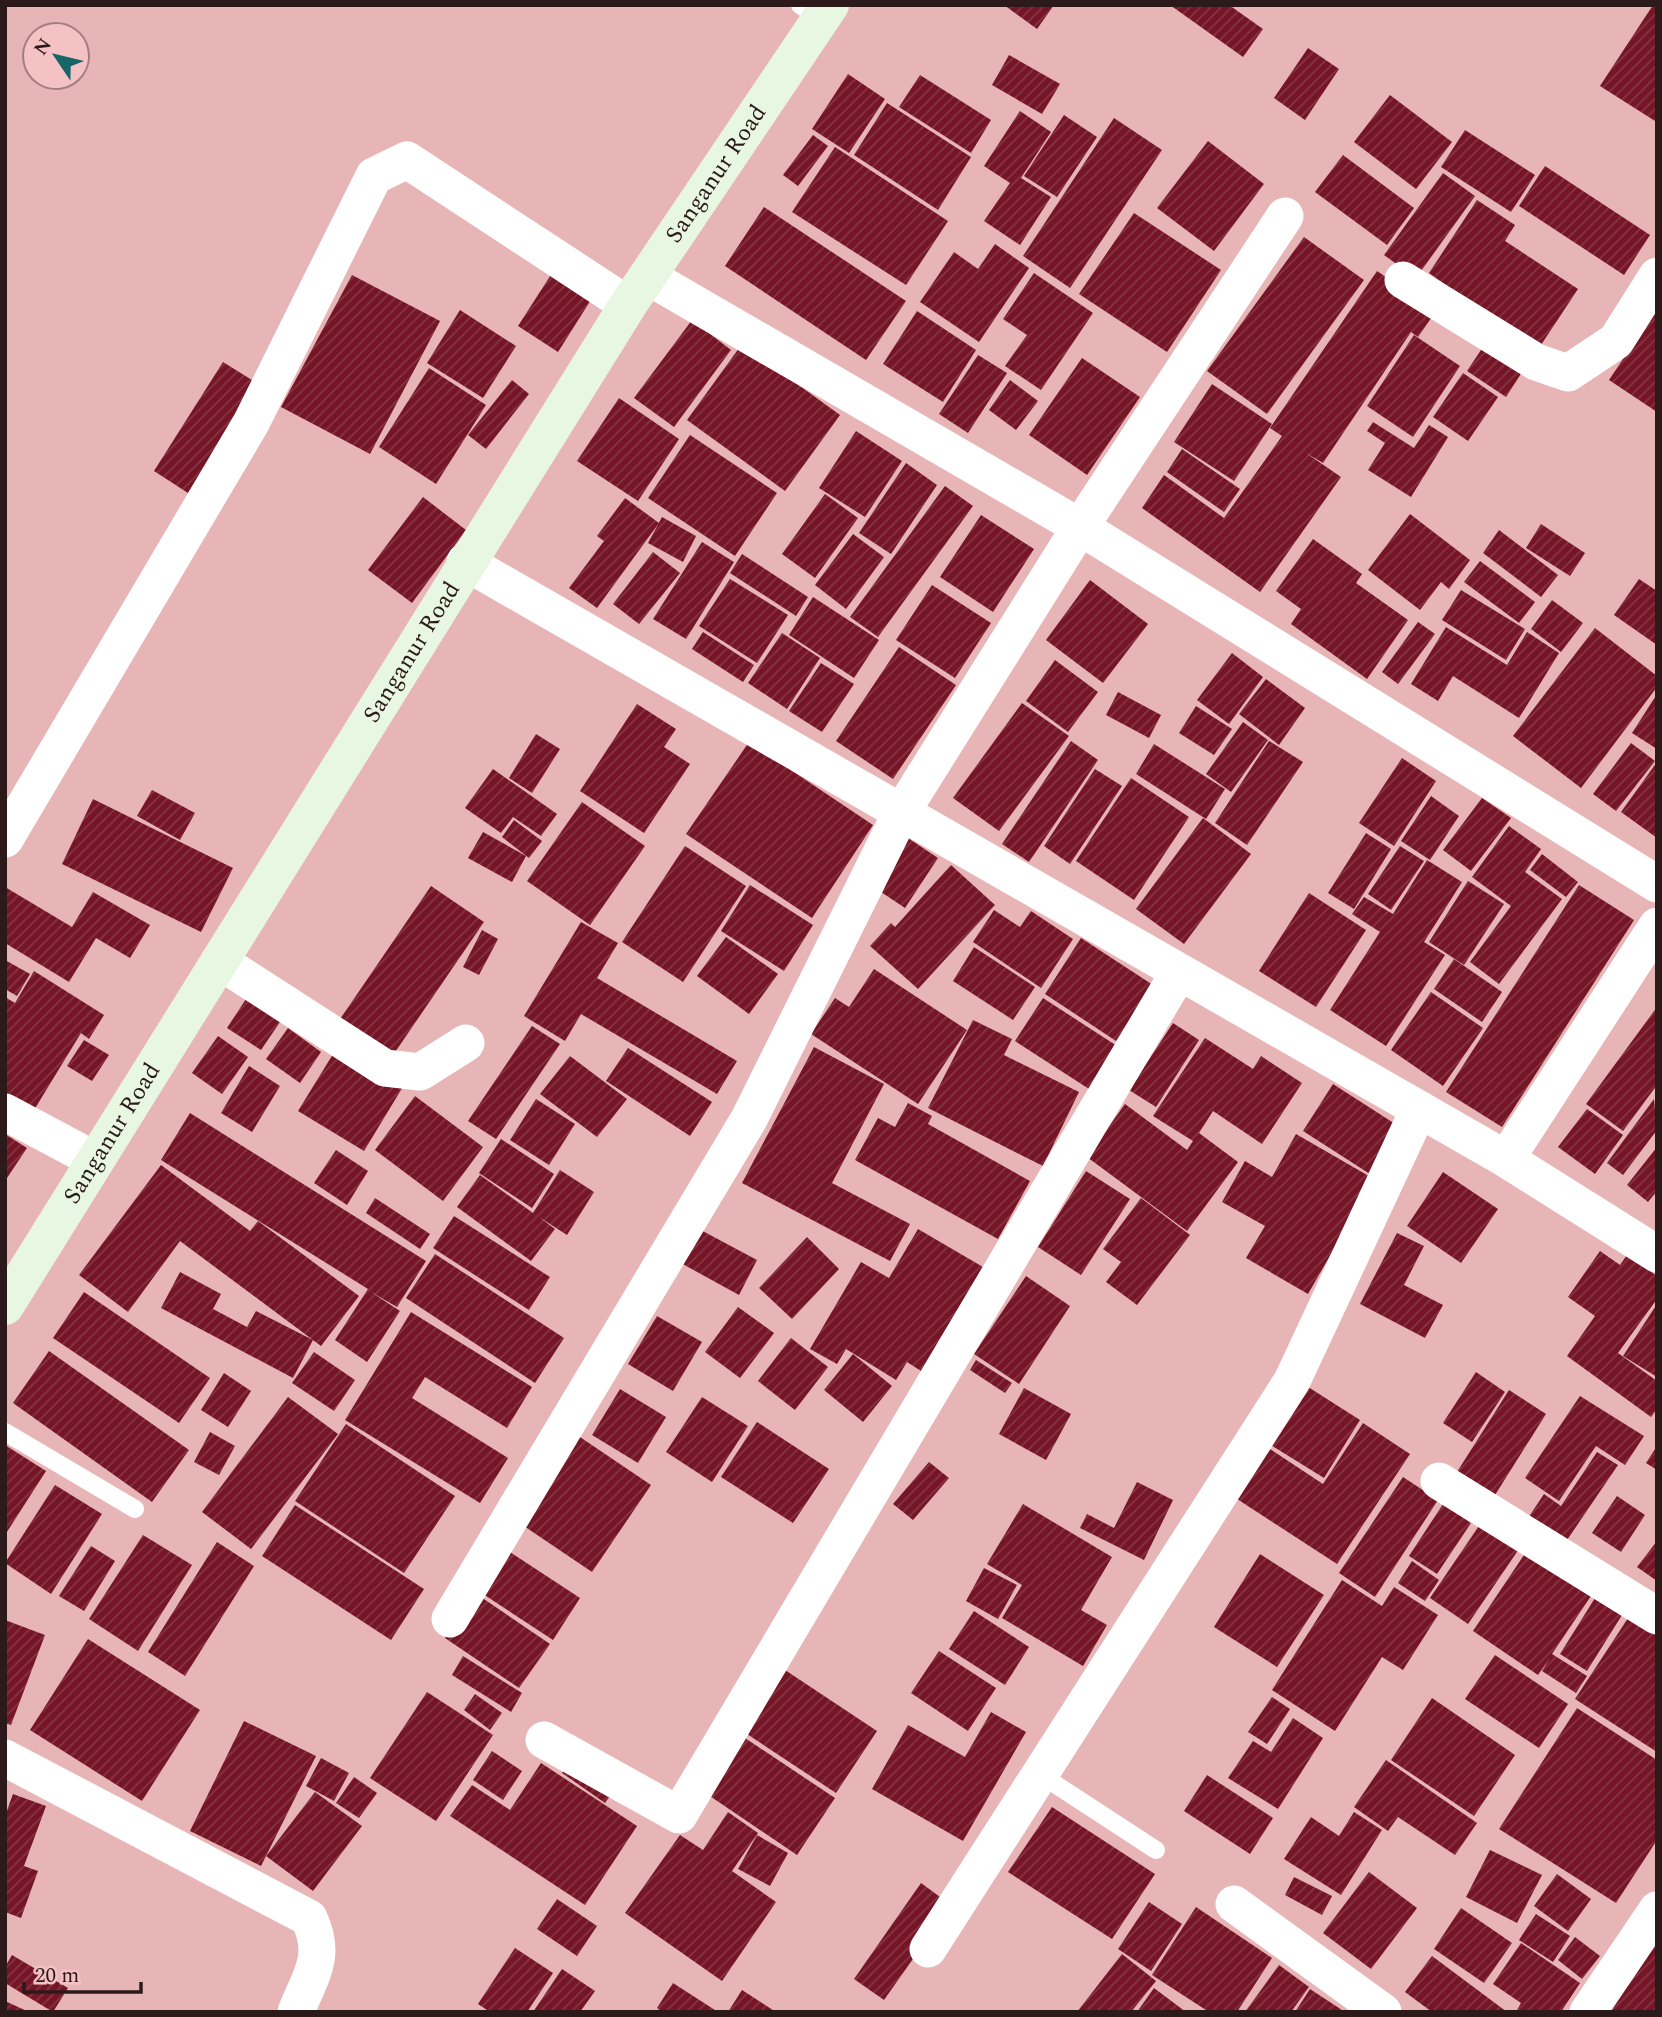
<svg xmlns="http://www.w3.org/2000/svg" width="1662" height="2017" viewBox="0 0 1662 2017" font-family="Spectral,serif">
<defs>
<pattern id="building-hatch" width="6" height="6" patternUnits="userSpaceOnUse" patternTransform="scale(1.75)"><rect width="6" height="6" fill="#751526"/><path d="M-1 1l2-2M0 6l6-6M5 7l2-2" fill="none" stroke="#843644"/></pattern>
</defs>
<rect width="100%" height="100%" fill="#e8b5b6"/>
<g fill="url(#building-hatch)">
<polygon points="1004,5 1054,5 1037,29"/>
<polygon points="1170,5 1229,5 1263,29 1243,57"/>
<polygon points="1653,5 1657,8 1655,121 1600,86"/>
<polygon points="1308,48 1339,69 1305,120 1274,98"/>
<polygon points="1009,55 1060,84 1042,114 992,85"/>
<polygon points="848,74 885,99 849,153 812,129"/>
<polygon points="920,75 991,120 971,153 899,107"/>
<polygon points="1390,95 1452,142 1416,189 1354,142"/>
<polygon points="887,103 971,157 938,210 854,155"/>
<polygon points="1020,111 1051,132 1021,178 1051,197 1020,245 984,221 1010,183 984,166"/>
<polygon points="1064,115 1097,137 1057,197 1024,176"/>
<polygon points="1114,118 1162,150 1070,288 1023,256"/>
<polygon points="1465,130 1535,175 1511,212 1441,167"/>
<polygon points="813,135 828,146 798,186 783,175"/>
<polygon points="1208,141 1264,184 1214,251 1157,208"/>
<polygon points="835,147 948,221 906,285 792,212"/>
<polygon points="1343,155 1414,208 1387,245 1315,192"/>
<polygon points="1545,166 1650,235 1624,275 1519,206"/>
<polygon points="1443,173 1475,196 1416,278 1384,255"/>
<polygon points="1477,200 1515,225 1505,241 1578,289 1537,351 1429,273"/>
<polygon points="764,207 906,301 866,360 725,266"/>
<polygon points="1134,213 1221,270 1167,352 1079,294"/>
<polygon points="1304,237 1364,280 1267,414 1207,371"/>
<polygon points="995,244 1029,268 979,342 920,302 954,252 978,269"/>
<polygon points="554,270 594,295 558,352 518,326"/>
<polygon points="1377,271 1436,311 1418,337 1411,332 1323,463 1306,453 1341,477 1260,592 1142,508 1164,475 1224,518 1282,436 1270,428"/>
<polygon points="1034,273 1093,313 1041,390 1005,366 1027,335 1003,319"/>
<polygon points="352,275 440,321 370,454 281,407"/>
<polygon points="1657,308 1657,412 1609,380"/>
<polygon points="460,310 516,346 483,398 427,363"/>
<polygon points="917,311 976,350 943,402 883,364"/>
<polygon points="692,320 731,350 674,427 634,398"/>
<polygon points="1414,335 1460,366 1413,437 1367,406"/>
<polygon points="1487,341 1526,366 1506,397 1467,371"/>
<polygon points="742,344 840,415 785,491 687,420"/>
<polygon points="978,355 1007,373 968,433 939,414"/>
<polygon points="1082,358 1140,397 1087,475 1029,435"/>
<polygon points="223,362 257,383 188,493 154,471"/>
<polygon points="429,368 486,405 436,484 379,447"/>
<polygon points="1463,373 1498,397 1468,441 1433,417"/>
<polygon points="512,380 529,394 486,449 468,435"/>
<polygon points="1010,380 1038,401 1016,430 989,410"/>
<polygon points="1212,384 1272,424 1234,481 1174,442"/>
<polygon points="619,398 679,439 638,501 577,461"/>
<polygon points="1373,422 1414,448 1429,425 1448,437 1411,497 1368,470 1385,443 1367,431"/>
<polygon points="856,431 902,461 865,517 819,488"/>
<polygon points="690,435 777,493 735,556 648,498"/>
<polygon points="1182,449 1240,489 1224,512 1167,472"/>
<polygon points="906,463 937,485 891,554 859,533"/>
<polygon points="945,486 973,506 878,637 850,617"/>
<polygon points="825,494 858,518 815,578 782,554"/>
<polygon points="423,497 466,530 412,603 368,570"/>
<polygon points="625,498 659,523 597,608 569,588 604,541 597,536"/>
<polygon points="1410,514 1470,560 1449,589 1441,582 1420,610 1368,570"/>
<polygon points="981,515 1034,549 993,612 940,577"/>
<polygon points="662,517 696,536 683,562 648,543"/>
<polygon points="1541,524 1585,553 1570,576 1526,548"/>
<polygon points="1499,530 1558,575 1541,597 1483,553"/>
<polygon points="853,534 884,557 846,609 815,585"/>
<polygon points="1313,539 1362,574 1356,583 1408,620 1367,679 1291,624 1301,609 1276,591"/>
<polygon points="702,542 734,562 686,639 653,619"/>
<polygon points="653,552 680,573 639,624 613,604"/>
<polygon points="742,554 808,597 796,616 730,573"/>
<polygon points="1480,561 1535,602 1519,623 1464,582"/>
<polygon points="730,579 788,615 757,663 699,626"/>
<polygon points="1639,579 1657,591 1657,645 1614,615"/>
<polygon points="1090,580 1148,624 1103,683 1046,640"/>
<polygon points="932,585 991,623 955,678 896,640"/>
<polygon points="1461,590 1525,629 1506,660 1442,620"/>
<polygon points="813,597 879,640 854,678 789,635"/>
<polygon points="1552,600 1583,623 1561,652 1531,629"/>
<polygon points="1418,622 1435,634 1398,684 1382,672"/>
<polygon points="1446,627 1507,665 1527,632 1559,653 1519,718 1453,676 1438,701 1411,684"/>
<polygon points="1595,628 1657,676 1657,687 1581,788 1513,736"/>
<polygon points="703,632 754,665 743,682 692,649"/>
<polygon points="782,633 820,658 787,709 748,683"/>
<polygon points="899,647 956,685 893,779 836,741"/>
<polygon points="1232,653 1263,677 1229,724 1197,700"/>
<polygon points="1055,660 1098,692 1068,732 1026,701"/>
<polygon points="821,663 854,684 822,732 789,711"/>
<polygon points="1266,679 1305,708 1279,745 1239,714"/>
<polygon points="1118,692 1161,715 1149,738 1106,715"/>
<polygon points="1657,694 1657,749 1632,733"/>
<polygon points="1022,703 1069,736 999,831 953,798"/>
<polygon points="637,704 676,729 664,747 690,764 644,833 580,791"/>
<polygon points="1196,706 1232,729 1214,755 1179,733"/>
<polygon points="1243,722 1268,740 1231,792 1206,774"/>
<polygon points="536,734 560,749 532,793 509,778"/>
<polygon points="1071,741 1098,760 1029,862 1002,844"/>
<polygon points="1269,741 1303,762 1247,845 1215,823"/>
<polygon points="749,742 873,825 812,918 686,834"/>
<polygon points="1631,743 1655,761 1616,811 1593,794"/>
<polygon points="1154,744 1225,789 1206,819 1136,774"/>
<polygon points="1402,758 1436,781 1394,846 1359,823"/>
<polygon points="1657,762 1657,838 1621,812"/>
<polygon points="493,769 557,814 541,836 513,817 501,833 465,808"/>
<polygon points="1095,769 1122,786 1070,864 1044,846"/>
<polygon points="1131,778 1189,817 1134,900 1076,861"/>
<polygon points="152,790 195,813 180,840 137,816"/>
<polygon points="1431,796 1459,816 1430,860 1401,841"/>
<polygon points="1482,798 1511,818 1471,871 1443,850"/>
<polygon points="93,799 233,868 201,932 62,864"/>
<polygon points="582,802 645,846 590,925 527,881"/>
<polygon points="1203,818 1251,854 1184,944 1136,909"/>
<polygon points="514,820 542,841 529,858 502,837"/>
<polygon points="1509,826 1541,849 1525,872 1562,899 1499,984 1470,962 1511,906 1472,877"/>
<polygon points="483,832 526,856 512,882 468,858"/>
<polygon points="1366,833 1391,849 1354,909 1328,893"/>
<polygon points="905,836 938,858 905,908 872,886"/>
<polygon points="685,846 746,886 683,982 622,942"/>
<polygon points="1400,846 1424,861 1391,910 1368,894"/>
<polygon points="1542,854 1578,882 1566,897 1530,870"/>
<polygon points="1427,860 1462,882 1424,942 1445,955 1386,1046 1330,1010 1380,932 1352,914 1364,897 1393,914"/>
<polygon points="951,865 995,905 918,989 870,946 891,923 895,927"/>
<polygon points="1468,881 1504,904 1464,965 1429,942"/>
<polygon points="750,885 813,925 784,971 721,931"/>
<polygon points="1579,885 1634,920 1502,1127 1446,1092"/>
<polygon points="431,886 484,922 389,1061 336,1025"/>
<polygon points="5,887 72,927 93,892 150,925 130,958 96,938 69,982 5,943"/>
<polygon points="1309,893 1366,930 1316,1007 1259,971"/>
<polygon points="994,910 1020,927 1031,911 1073,939 1041,988 973,942"/>
<polygon points="581,922 618,943 597,978 737,1061 717,1094 581,1014 565,1041 524,1016"/>
<polygon points="482,930 498,939 479,975 463,967"/>
<polygon points="726,937 778,974 749,1014 697,976"/>
<polygon points="1081,938 1153,985 1116,1041 1045,994"/>
<polygon points="974,947 1035,987 1013,1020 953,981"/>
<polygon points="1454,959 1502,992 1482,1022 1434,989"/>
<polygon points="5,960 30,974 17,996 5,989"/>
<polygon points="874,969 967,1030 918,1104 811,1034 835,998 849,1007"/>
<polygon points="34,971 104,1015 89,1039 81,1033 31,1115 5,1099 5,997 15,1003"/>
<polygon points="1431,992 1483,1028 1443,1086 1391,1050"/>
<polygon points="1043,998 1117,1046 1089,1089 1015,1041"/>
<polygon points="246,999 280,1022 261,1050 227,1028"/>
<polygon points="1657,1007 1657,1085 1623,1131 1586,1104"/>
<polygon points="973,1020 1012,1039 1004,1055 1079,1092 1043,1166 928,1108"/>
<polygon points="1173,1023 1199,1040 1156,1107 1129,1090"/>
<polygon points="532,1026 560,1044 496,1139 468,1121"/>
<polygon points="288,1028 321,1052 300,1083 266,1059"/>
<polygon points="218,1036 248,1057 222,1094 192,1073"/>
<polygon points="1205,1038 1253,1069 1261,1056 1302,1083 1262,1144 1213,1111 1199,1133 1238,1162 1187,1231 1087,1157 1125,1104 1187,1150 1193,1141 1153,1116"/>
<polygon points="84,1040 109,1055 92,1081 67,1066"/>
<polygon points="338,1046 404,1085 364,1151 298,1111"/>
<polygon points="814,1047 884,1084 832,1183 910,1224 890,1261 742,1183"/>
<polygon points="628,1048 712,1102 690,1136 606,1081"/>
<polygon points="570,1056 627,1099 597,1137 540,1094"/>
<polygon points="249,1066 280,1086 252,1132 221,1113"/>
<polygon points="1333,1084 1403,1129 1373,1176 1303,1131"/>
<polygon points="415,1096 483,1147 443,1201 375,1150"/>
<polygon points="536,1099 575,1124 549,1165 510,1140"/>
<polygon points="1654,1099 1657,1130 1623,1175 1607,1163"/>
<polygon points="908,1103 932,1116 928,1124 1030,1181 998,1239 855,1160 878,1118 895,1127"/>
<polygon points="1587,1109 1623,1135 1595,1174 1558,1147"/>
<polygon points="190,1113 426,1261 397,1307 371,1292 400,1311 367,1362 335,1340 368,1289 161,1160"/>
<polygon points="5,1134 27,1148 5,1181"/>
<polygon points="1296,1134 1374,1179 1308,1294 1246,1258 1265,1226 1222,1202 1245,1161 1272,1177"/>
<polygon points="501,1139 554,1174 532,1208 479,1173"/>
<polygon points="1657,1147 1657,1191 1648,1202 1627,1185"/>
<polygon points="336,1150 368,1171 347,1205 314,1183"/>
<polygon points="161,1165 250,1231 258,1221 359,1296 321,1346 180,1241 128,1312 79,1275"/>
<polygon points="560,1170 594,1192 567,1235 539,1217 555,1229 531,1261 457,1207 480,1175 533,1213"/>
<polygon points="1086,1171 1130,1199 1081,1275 1038,1247"/>
<polygon points="1443,1172 1498,1209 1461,1263 1407,1226"/>
<polygon points="375,1198 430,1234 420,1249 366,1213"/>
<polygon points="1141,1198 1190,1235 1137,1305 1106,1282 1121,1262 1103,1249"/>
<polygon points="454,1216 550,1277 529,1310 433,1248"/>
<polygon points="697,1228 757,1260 739,1295 679,1262"/>
<polygon points="918,1229 983,1267 921,1371 907,1362 896,1380 846,1349 837,1364 810,1349 861,1262 889,1278"/>
<polygon points="1397,1233 1424,1246 1404,1285 1443,1305 1425,1338 1360,1304"/>
<polygon points="807,1237 839,1269 792,1319 759,1288"/>
<polygon points="1600,1251 1620,1265 1627,1255 1657,1276 1657,1299 1618,1353 1657,1381 1657,1409 1651,1417 1567,1356 1595,1316 1568,1297"/>
<polygon points="435,1254 564,1338 535,1383 406,1298"/>
<polygon points="180,1272 221,1294 213,1309 247,1327 256,1311 313,1340 293,1378 161,1308"/>
<polygon points="1026,1276 1070,1306 1019,1384 974,1354"/>
<polygon points="84,1292 210,1378 179,1423 53,1338"/>
<polygon points="1657,1304 1657,1377 1623,1356"/>
<polygon points="738,1307 774,1333 740,1378 705,1352"/>
<polygon points="411,1312 532,1387 507,1428 425,1377 412,1398 508,1458 480,1503 345,1420"/>
<polygon points="657,1316 702,1342 673,1391 628,1364"/>
<polygon points="791,1338 828,1367 795,1410 758,1381"/>
<polygon points="49,1351 189,1450 152,1502 13,1403"/>
<polygon points="314,1352 355,1380 334,1411 292,1383"/>
<polygon points="853,1354 892,1386 863,1422 824,1390"/>
<polygon points="976,1360 1012,1383 1005,1393 970,1370"/>
<polygon points="1476,1372 1505,1392 1472,1442 1443,1423"/>
<polygon points="224,1373 251,1391 228,1427 201,1410"/>
<polygon points="1305,1385 1360,1420 1324,1478 1269,1444"/>
<polygon points="1024,1388 1071,1414 1046,1460 999,1434"/>
<polygon points="620,1389 666,1417 638,1463 592,1435"/>
<polygon points="1509,1390 1546,1414 1495,1495 1457,1472"/>
<polygon points="1580,1396 1644,1436 1625,1465 1596,1446 1559,1501 1525,1478"/>
<polygon points="288,1397 338,1434 251,1549 202,1512"/>
<polygon points="702,1397 748,1426 712,1482 666,1452"/>
<polygon points="757,1422 829,1469 793,1523 721,1477"/>
<polygon points="1363,1423 1410,1454 1337,1564 1231,1495 1264,1445 1323,1484"/>
<polygon points="346,1424 455,1496 404,1573 295,1501"/>
<polygon points="210,1432 235,1446 219,1475 194,1462"/>
<polygon points="577,1435 651,1485 592,1572 518,1522"/>
<polygon points="5,1445 46,1471 5,1535"/>
<polygon points="1657,1446 1657,1470 1646,1463"/>
<polygon points="1597,1452 1618,1465 1565,1543 1528,1518 1544,1494 1561,1506"/>
<polygon points="929,1462 949,1478 913,1520 893,1504"/>
<polygon points="1403,1477 1438,1500 1375,1597 1339,1573"/>
<polygon points="1137,1482 1173,1500 1144,1560 1080,1528 1087,1514 1114,1528"/>
<polygon points="55,1485 102,1514 51,1594 5,1563"/>
<polygon points="1617,1496 1645,1515 1621,1552 1592,1533"/>
<polygon points="1023,1504 1112,1557 1081,1610 1107,1625 1083,1666 1002,1618 1022,1585 987,1564"/>
<polygon points="1443,1504 1471,1523 1437,1574 1409,1556"/>
<polygon points="295,1505 424,1589 391,1640 262,1556"/>
<polygon points="1485,1517 1523,1543 1468,1624 1430,1598"/>
<polygon points="143,1535 192,1565 138,1651 89,1619"/>
<polygon points="1657,1541 1657,1581 1637,1567"/>
<polygon points="217,1542 254,1566 185,1676 148,1652"/>
<polygon points="91,1546 115,1561 84,1611 59,1596"/>
<polygon points="504,1548 580,1598 553,1640 477,1590"/>
<polygon points="1528,1549 1593,1593 1552,1654 1587,1676 1576,1693 1542,1671 1550,1658 1538,1675 1473,1631"/>
<polygon points="1260,1554 1324,1595 1277,1667 1214,1627"/>
<polygon points="1412,1561 1439,1580 1425,1601 1398,1583"/>
<polygon points="984,1568 1017,1585 998,1619 966,1601"/>
<polygon points="1342,1580 1382,1606 1394,1587 1438,1615 1403,1670 1382,1657 1335,1731 1272,1690"/>
<polygon points="1600,1590 1627,1607 1587,1671 1560,1654"/>
<polygon points="475,1593 550,1644 519,1688 445,1638"/>
<polygon points="974,1611 1029,1647 1005,1685 949,1649"/>
<polygon points="1632,1612 1657,1628 1657,1752 1575,1699"/>
<polygon points="5,1620 45,1635 11,1725 5,1723"/>
<polygon points="88,1639 200,1710 142,1801 30,1730"/>
<polygon points="939,1651 996,1688 968,1731 911,1693"/>
<polygon points="1495,1655 1568,1704 1539,1748 1465,1699"/>
<polygon points="463,1656 522,1693 511,1712 452,1675"/>
<polygon points="782,1668 877,1731 836,1793 741,1730"/>
<polygon points="427,1692 493,1735 436,1821 370,1778"/>
<polygon points="475,1694 502,1713 490,1730 464,1710"/>
<polygon points="1272,1697 1290,1709 1267,1744 1248,1732"/>
<polygon points="1432,1698 1515,1755 1474,1816 1391,1760"/>
<polygon points="1577,1708 1657,1760 1657,1840 1616,1903 1499,1829"/>
<polygon points="991,1712 1026,1732 963,1841 872,1789 908,1725 965,1757"/>
<polygon points="1293,1718 1323,1738 1278,1809 1228,1778 1253,1741 1271,1752"/>
<polygon points="244,1721 316,1756 261,1866 190,1831"/>
<polygon points="742,1736 835,1798 797,1855 704,1792"/>
<polygon points="492,1751 522,1771 503,1800 473,1780"/>
<polygon points="573,1757 616,1787 605,1803 562,1773"/>
<polygon points="321,1758 349,1773 334,1801 306,1786"/>
<polygon points="1386,1760 1477,1823 1455,1855 1398,1817 1388,1831 1354,1807"/>
<polygon points="541,1763 637,1826 585,1905 450,1816 472,1785 510,1810"/>
<polygon points="1207,1775 1273,1818 1250,1854 1184,1811"/>
<polygon points="354,1777 377,1793 359,1818 336,1803"/>
<polygon points="315,1792 362,1826 313,1891 266,1856"/>
<polygon points="13,1794 46,1806 24,1866 38,1871 21,1918 5,1912 5,1816"/>
<polygon points="1052,1807 1155,1874 1112,1939 1008,1872"/>
<polygon points="728,1812 758,1833 732,1871 776,1902 722,1981 625,1913 680,1835 703,1850"/>
<polygon points="1354,1812 1382,1830 1341,1895 1284,1859 1311,1817 1339,1836"/>
<polygon points="757,1835 788,1853 770,1886 738,1869"/>
<polygon points="1490,1850 1542,1875 1517,1923 1466,1897"/>
<polygon points="1369,1872 1417,1908 1371,1969 1323,1933"/>
<polygon points="1557,1874 1591,1899 1568,1931 1534,1906"/>
<polygon points="1294,1877 1332,1896 1322,1915 1285,1895"/>
<polygon points="921,1883 951,1905 884,2000 854,1979"/>
<polygon points="557,1899 597,1926 577,1956 537,1929"/>
<polygon points="1149,1902 1182,1924 1151,1971 1118,1949"/>
<polygon points="1196,1907 1272,1958 1237,2012 1209,2012 1152,1975"/>
<polygon points="1461,1908 1512,1943 1484,1983 1434,1949"/>
<polygon points="1536,1914 1570,1936 1553,1962 1519,1940"/>
<polygon points="1657,1936 1657,2012 1602,2012"/>
<polygon points="1575,1937 1600,1956 1582,1979 1558,1960"/>
<polygon points="1521,1943 1580,1983 1561,2012 1516,2012 1521,2003 1493,1984"/>
<polygon points="515,1948 553,1973 527,2012 490,2012 478,2004"/>
<polygon points="1122,1954 1156,1981 1131,2012 1077,2012"/>
<polygon points="12,1955 68,1988 53,2012 5,1983 5,1967"/>
<polygon points="1432,1956 1507,2012 1432,2012 1405,1992"/>
<polygon points="1279,1965 1309,1987 1291,2012 1245,2012"/>
<polygon points="562,1969 595,1991 580,2012 533,2012"/>
<polygon points="673,1983 718,2012 662,2012 657,2008"/>
<polygon points="1154,1988 1186,2012 1137,2012"/>
<polygon points="1310,1989 1345,2012 1295,2012"/>
<polygon points="742,1990 776,2012 728,2012"/>
<polygon points="5,2001 29,2012 5,2012"/>
</g>
<g fill="none" stroke-linecap="round" stroke-linejoin="round">
<g stroke="#fff" stroke-width="18">
<polyline points="800,5 820,19"/>
<polyline points="5,1432 135,1509"/>
<polyline points="1041,1775 1156,1850"/>
</g>
<g stroke="#fff" stroke-width="37">
<polyline points="647,276 1080,527 1657,884"/>
<polyline points="1403,280 1536,362 1568,373 1616,341 1657,276"/>
<polyline points="465,562 1506,1159 1657,1254"/>
<polyline points="5,839 251,423 374,176 407,160 628,305"/>
<polyline points="219,961 385,1068 420,1072 466,1043"/>
<polyline points="5,1112 95,1160"/>
<polyline points="1506,1159 1657,926"/>
<polyline points="1439,1481 1657,1616"/>
<polyline points="450,1619 749,1119 901,813 1080,527 1285,216"/>
<polyline points="544,1740 679,1815 1179,972"/>
<path d="M5 1758 309 1918C327 1957 311 1974 296 2012"/>
<polyline points="1234,1904 1383,2012"/>
<polyline points="928,1949 1292,1381 1419,1109"/>
<polyline points="1588,2012 1657,1910"/>
</g>
<path stroke="#e8f7e2" stroke-width="38" id="s1" d="M5 1306 628 305 830 5"/>
</g>
<g text-anchor="middle" dominant-baseline="central" stroke-width="7" stroke-linejoin="round" paint-order="stroke">
<g font-size="24" fill="#2c1a1b" stroke="#f5c2c3">
<text stroke="none"><textPath href="#s1" startOffset="1337">Sanganur Road</textPath></text>
<text stroke="none"><textPath href="#s1" startOffset="770">Sanganur Road</textPath></text>
<text stroke="none"><textPath href="#s1" startOffset="203">Sanganur Road</textPath></text>
</g>
</g>
<rect width="1662" height="2017" fill="none" stroke="#2c1a1b" stroke-width="14"/>
<g transform="translate(56 56) rotate(305)"><circle r="33" fill="#f5c2c3" stroke="#a57f80" stroke-width="2"/>
<path d="M0-5L12 26L0 18L-12 26Z" fill="#176567"/>
<text y="-10" font-size="19" font-weight="bold" text-anchor="middle" fill="#2c1a1b">N</text>
</g>
<path d="M24 1982v10h117v-10" fill="none" stroke="#2c1a1b" stroke-width="3.5"/>
<text x="35" y="1982" font-size="21" fill="#2c1a1b" stroke="#f5c2c3" stroke-width="5" paint-order="stroke">20 m</text>
</svg>
